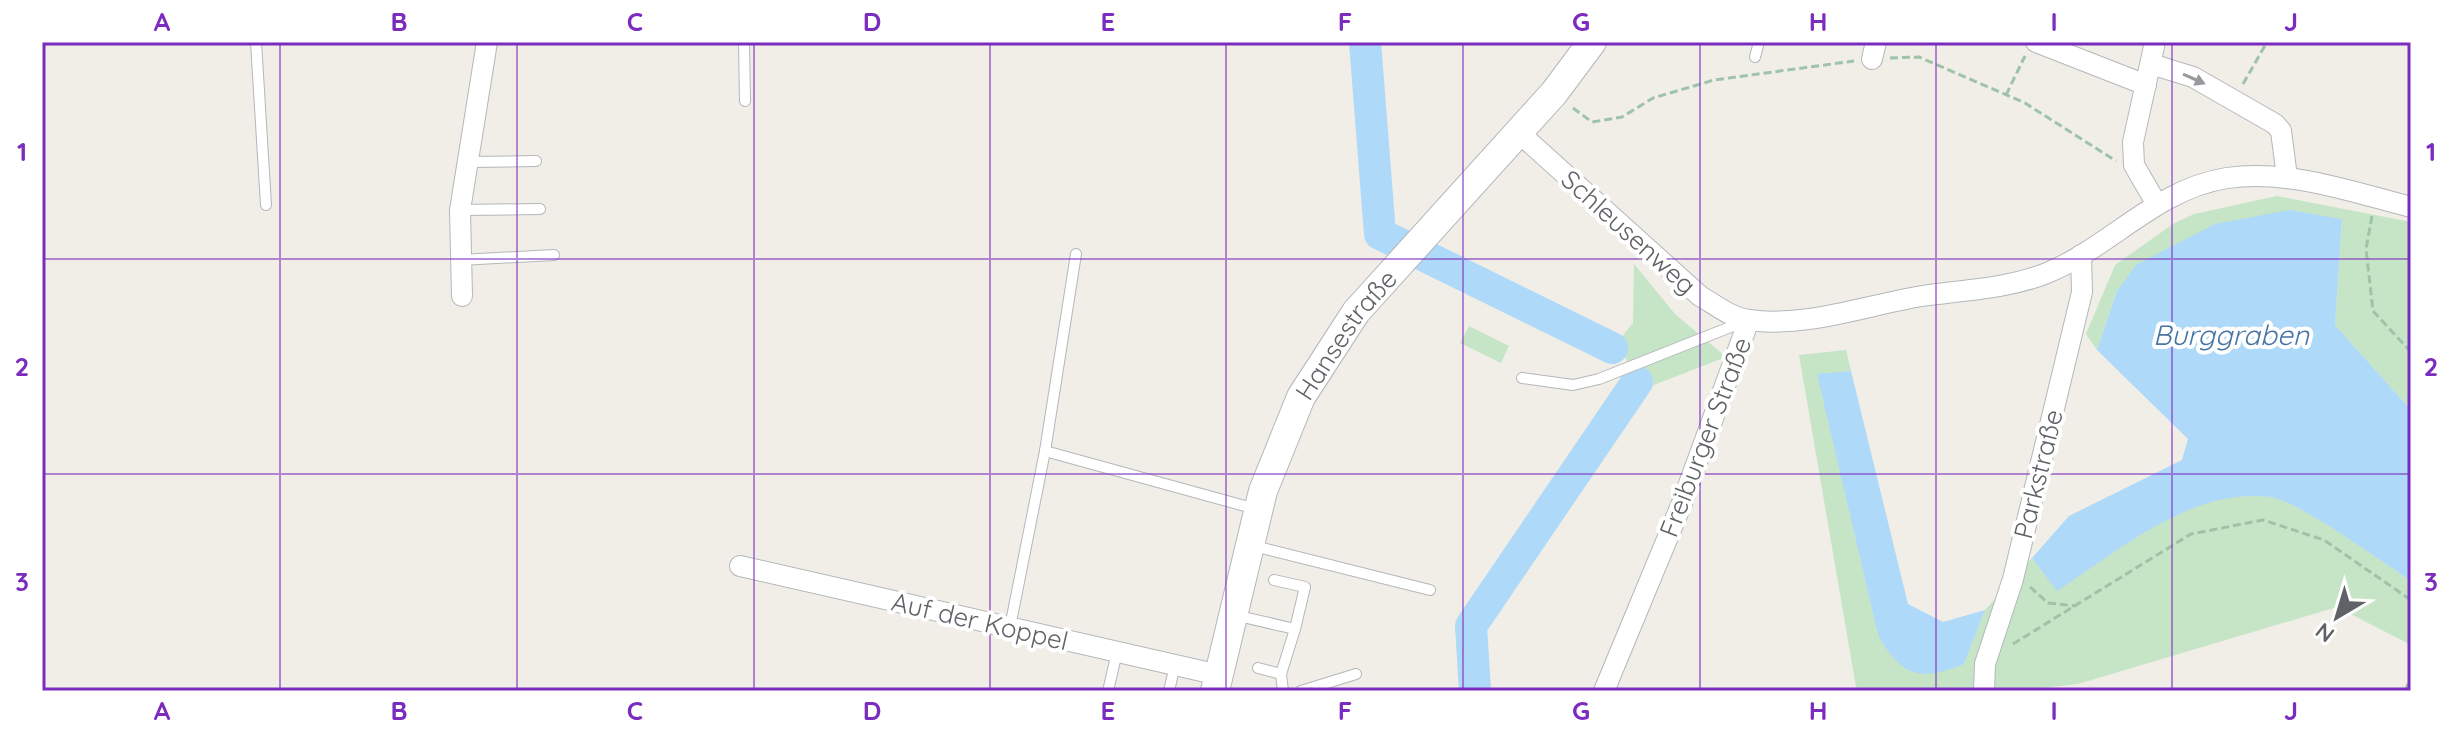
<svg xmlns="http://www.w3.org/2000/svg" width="2453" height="733" viewBox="0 0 2453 733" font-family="Quicksand,sans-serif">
<rect width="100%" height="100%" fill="#f0eee7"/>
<g fill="#c6e5c6">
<polygon points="2277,196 2411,222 2411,410 2335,325 2342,219 2117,291 2097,350 2086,334 2115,265 2173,224 2194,214"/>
<polygon points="1634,264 1675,314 1726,357 1636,392 1642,383 1616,344 1633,323"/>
<polygon points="1469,326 1509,346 1501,363 1460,343"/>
<path d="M1846 350 1851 371 1818 375 1878 635 1964 664 1985 610 2032 558 2057 590C2119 551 2191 486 2270 497 2299 500 2383 563 2411 581V645L2337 607 2078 684 2018 691H1865L1856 687 1799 355Z"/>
</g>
<g fill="#aed9f9">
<path d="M2290 210 2342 219 2335 325 2411 410V581C2383 563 2298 500 2270 497 2191 487 2119 551 2057 591L2032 558 2069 516 2182 460 2188 439 2097 350 2117 291 2136 265 2215 224Z"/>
<path d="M1851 371 1908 604 1943 622 1985 610 1964 664C1920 682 1902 677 1878 635L1817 374Z"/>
</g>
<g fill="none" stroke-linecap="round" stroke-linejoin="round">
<g stroke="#aed9f9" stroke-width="32">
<polyline points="1365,42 1380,234 1612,348"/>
<polyline points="1475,691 1471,626 1637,382"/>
</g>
<g stroke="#b4b7bb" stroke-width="12">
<g id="lane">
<polyline points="256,42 266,205"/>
<polyline points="744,42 745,101"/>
<polyline points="1755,57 1759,42"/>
<polyline points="468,162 536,161"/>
<polyline points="460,210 540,209"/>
<polyline points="461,260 554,255"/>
<polyline points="1522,378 1573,385 1599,379 1743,322"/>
<polyline points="1045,451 1076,254"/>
<polyline points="1250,545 1430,590"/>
<polyline points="1274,580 1305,587 1295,629"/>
<polyline points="1234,615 1295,629 1281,674 1283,691"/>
<polyline points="1010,627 1045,451 1256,509"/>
<polyline points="1258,668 1281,674"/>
<polyline points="1108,691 1117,652"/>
<polyline points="1169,691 1175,665"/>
<polyline points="1301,691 1356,674"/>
</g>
</g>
<g stroke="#b4b7bb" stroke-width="22">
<g id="street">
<polyline points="2036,42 2146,85"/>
<polyline points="2155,42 2133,142 2134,165 2156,203"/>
<polyline points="1872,59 1876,42"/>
<polyline points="2151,64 2193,77 2275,124 2281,131 2287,177"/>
<path d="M1517 131 1700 296C1716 305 1731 318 1749 320 1805 328 1867 305 1922 296 1963 290 2007 289 2047 273 2110 247 2156 189 2227 178 2289 169 2352 192 2411 207"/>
<polyline points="462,296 460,210 487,42"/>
<polyline points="740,566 1219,675"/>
<polyline points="1604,691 1682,503 1749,320"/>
<polyline points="1984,691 1985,664 2013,579 2082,292 2081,255"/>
</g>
</g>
<g stroke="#b3b6bb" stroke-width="30">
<g id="secondary">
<path id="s1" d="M1215 691 1263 491 1301 397 1356 312 1554 93 1592 42"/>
</g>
</g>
<g stroke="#9ec3a8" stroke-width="3" stroke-dasharray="8 4" stroke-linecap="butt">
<polyline points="1890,58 1919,57 2025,103 2116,161"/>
<polyline points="2243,84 2267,42"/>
<polyline points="2006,95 2025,56"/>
<polyline points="1573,108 1592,122 1622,117 1653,98 1714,80 1854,61"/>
<polyline points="2372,216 2366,249 2373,311 2411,352"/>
<polyline points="2030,587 2048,603 2076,606"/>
<polyline points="2013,644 2191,534 2263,520 2324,540 2411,600"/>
<polyline points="2405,691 2411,678"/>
</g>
<use href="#lane" stroke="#fff" stroke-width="10"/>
<use href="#street" stroke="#fff" stroke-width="20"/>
<use href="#secondary" stroke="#fff" stroke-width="28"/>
</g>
<defs><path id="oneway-solid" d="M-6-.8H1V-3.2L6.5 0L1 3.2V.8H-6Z" transform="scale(2)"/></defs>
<use fill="#97999c" href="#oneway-solid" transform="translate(2194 79) rotate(24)"/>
<path fill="none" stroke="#7b2cbf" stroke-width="2" stroke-opacity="0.55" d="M280 42V691M517 42V691M754 42V691M990 42V691M1226 42V691M1463 42V691M1700 42V691M1936 42V691M2172 42V691M42 259H2411M42 474H2411"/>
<g text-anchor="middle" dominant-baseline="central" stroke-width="8" stroke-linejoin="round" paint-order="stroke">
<g font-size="26" fill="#5f6266" stroke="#fff">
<text transform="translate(1629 232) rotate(42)">Schleusenweg</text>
<text stroke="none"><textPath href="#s1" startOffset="384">Hansestraße</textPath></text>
<text transform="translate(1705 437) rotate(-69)">Freiburger Straße</text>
<text transform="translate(2038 474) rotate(-76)">Parkstraße</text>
<text transform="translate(980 621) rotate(13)">Auf der Koppel</text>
</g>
<g font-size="28" font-style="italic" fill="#4774a3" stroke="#fff">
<text x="2231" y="334">Burggraben</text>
</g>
</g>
<rect width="2453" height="733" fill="none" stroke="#ffffff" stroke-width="88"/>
<g transform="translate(2337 617) rotate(218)" stroke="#ffffff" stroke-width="6" paint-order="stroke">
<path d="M0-6L14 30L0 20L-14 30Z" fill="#5f6266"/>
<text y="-12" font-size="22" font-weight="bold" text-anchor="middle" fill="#5f6266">N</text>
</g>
<rect x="44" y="44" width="2365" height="645" fill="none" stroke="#7b2cbf" stroke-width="3"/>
<g font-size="26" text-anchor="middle" font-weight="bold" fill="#7b2cbf">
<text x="162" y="31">A</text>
<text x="399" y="31">B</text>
<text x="635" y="31">C</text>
<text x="872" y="31">D</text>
<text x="1108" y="31">E</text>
<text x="1345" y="31">F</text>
<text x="1581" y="31">G</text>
<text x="1818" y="31">H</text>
<text x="2054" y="31">I</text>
<text x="2291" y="31">J</text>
<text x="22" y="161">1</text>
<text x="2431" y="161">1</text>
<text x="22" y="376">2</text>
<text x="2431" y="376">2</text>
<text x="22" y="591">3</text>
<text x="2431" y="591">3</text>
<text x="162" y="720">A</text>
<text x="399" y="720">B</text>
<text x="635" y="720">C</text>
<text x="872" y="720">D</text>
<text x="1108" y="720">E</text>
<text x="1345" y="720">F</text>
<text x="1581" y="720">G</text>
<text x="1818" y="720">H</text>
<text x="2054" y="720">I</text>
<text x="2291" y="720">J</text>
</g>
</svg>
